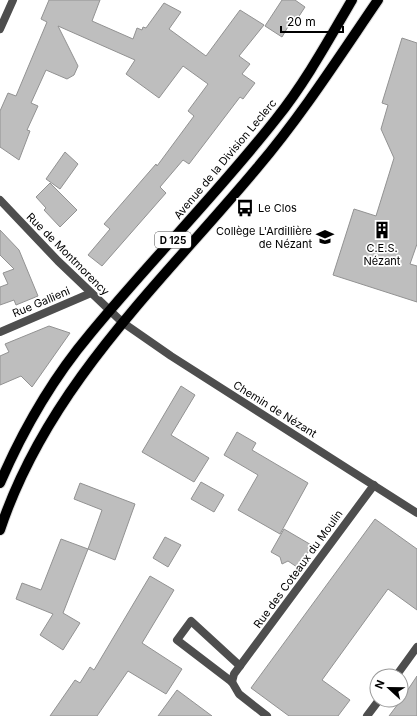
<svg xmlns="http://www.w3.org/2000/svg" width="417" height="716" viewBox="0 0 417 716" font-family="Inter,sans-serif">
<rect width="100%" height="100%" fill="#fff"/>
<g fill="#bebebe" stroke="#929292">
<polygon points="49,0 100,0 92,21 133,39 137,28 142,30 143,27 146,28 164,3 181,12 169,29 206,56 240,10 264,25 239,56 250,64 242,74 255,83 243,99 240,97 189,164 183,160 160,187 166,193 102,266 88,255 110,229 104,224 156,164 157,166 194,116 188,111 208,84 183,66 159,98 126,74 135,60 58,26 78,66 74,75 67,79 46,70 31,103 38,106 27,130 30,131 19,160 0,147 0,111 8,93 16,96 47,22 41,19"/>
<polygon points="282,0 295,0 305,7 292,27 289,25 282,37 265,26"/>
<polygon points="402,38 417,43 417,244 410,264 417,266 417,302 333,275 354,209 376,216 394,158 381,129 388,105 382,103"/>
<polygon points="65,152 78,164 60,189 46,179"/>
<polygon points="50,183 77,210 60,227 44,210 46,208 36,197"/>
<polygon points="0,230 19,250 38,296 16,305 14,300 0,305 0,287 8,284 3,273 14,269 0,255"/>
<polygon points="49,326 70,333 32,387 21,376 0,385 0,356 9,352 5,344"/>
<polygon points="181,386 195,395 171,435 209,458 194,482 142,452"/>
<polygon points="237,432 256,443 252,450 308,483 280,534 238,510 258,475 224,455"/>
<polygon points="201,482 224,495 214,512 191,499"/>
<polygon points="80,483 135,504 115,560 88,549 63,613 80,623 63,650 40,635 53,614 16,599 22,583 41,590 61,539 88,549 102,510 74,499"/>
<polygon points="375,519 417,549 417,610 388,589 322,680 350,700 338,716 289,716 251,688"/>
<polygon points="284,529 313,546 297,567 288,561 282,564 280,557 271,552"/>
<polygon points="165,537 181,545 168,567 153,558"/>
<polygon points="150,576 174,590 142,643 182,669 166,694 128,671 97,716 50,716 75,680 80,683 90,667 94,670"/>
<polygon points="417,676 417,716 389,716 401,700"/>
<polygon points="177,690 212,716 158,716"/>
</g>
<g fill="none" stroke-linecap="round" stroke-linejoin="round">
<g stroke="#dbdbdb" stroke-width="12">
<g id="primary">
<path d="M0 483C23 430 53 378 90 334 150 261 217 194 276 119 305 83 328 41 352 0"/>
<path d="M0 530C48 385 162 282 257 168 302 115 339 57 378 0"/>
</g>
</g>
<g stroke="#4e4e4e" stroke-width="8">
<polyline points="0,29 13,0"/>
<polyline points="0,200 58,261 122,322 171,356 417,513"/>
<polyline points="0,332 91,293"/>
<polyline points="240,666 191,621 177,640 232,682 239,694 267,716"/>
<polyline points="396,676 417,647"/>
<polyline points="232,682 234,674 374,485"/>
<polyline points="367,716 379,700"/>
</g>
<use href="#primary" stroke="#000" stroke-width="10"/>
</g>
<defs>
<g id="bus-bare" transform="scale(1.38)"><path d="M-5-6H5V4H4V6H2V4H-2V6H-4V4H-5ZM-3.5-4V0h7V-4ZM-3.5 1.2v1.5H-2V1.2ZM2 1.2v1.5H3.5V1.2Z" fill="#000" stroke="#fff" stroke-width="2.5" paint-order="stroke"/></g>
<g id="building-bare" transform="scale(1.38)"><path d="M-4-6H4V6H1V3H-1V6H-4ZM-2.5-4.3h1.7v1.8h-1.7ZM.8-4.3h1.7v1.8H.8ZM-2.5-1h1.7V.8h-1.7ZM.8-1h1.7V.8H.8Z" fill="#000" stroke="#fff" stroke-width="2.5" paint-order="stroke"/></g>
<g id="school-bare" transform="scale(1.38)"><path d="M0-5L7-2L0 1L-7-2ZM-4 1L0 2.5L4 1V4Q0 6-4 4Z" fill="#000" stroke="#fff" stroke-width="2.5" paint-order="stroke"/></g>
</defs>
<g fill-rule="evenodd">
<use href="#bus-bare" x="245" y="208"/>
<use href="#building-bare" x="382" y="230"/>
<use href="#school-bare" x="325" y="237"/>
</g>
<g text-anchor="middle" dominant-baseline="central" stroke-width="3.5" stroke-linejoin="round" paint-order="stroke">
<rect fill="#fff" stroke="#4c4c4c" stroke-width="1" x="155" y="232" width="36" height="16" rx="3"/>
<g font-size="10" font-weight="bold" fill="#000">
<text x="173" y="240">D 125</text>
</g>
<g font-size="11" fill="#000" stroke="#fff">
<text transform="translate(225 159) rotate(-50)">Avenue de la Division Leclerc</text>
<text transform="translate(68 254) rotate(45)">Rue de Montmorency</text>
<text transform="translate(41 302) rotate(-23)">Rue Gallieni</text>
<text transform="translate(275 409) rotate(32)">Chemin de Nézant</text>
<text transform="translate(298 569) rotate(-54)">Rue des Coteaux du Moulin</text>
</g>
<g font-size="11" fill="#000" stroke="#fff" text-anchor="start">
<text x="258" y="208">Le Clos</text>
<text x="312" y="231" text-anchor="end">Collège L'Ardillière<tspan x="312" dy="13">de Nézant</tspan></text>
<text x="382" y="248" text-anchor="middle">C.E.S.<tspan x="382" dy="13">Nézant</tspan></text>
</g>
</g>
<g transform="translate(389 688) rotate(292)"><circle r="19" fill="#ffffff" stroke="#999999"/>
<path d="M0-3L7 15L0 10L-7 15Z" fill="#000000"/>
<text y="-6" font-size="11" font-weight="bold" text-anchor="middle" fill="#000000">N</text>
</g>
<path d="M281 26v6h62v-6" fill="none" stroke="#000000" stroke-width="2"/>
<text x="287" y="26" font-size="12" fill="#000000" stroke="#ffffff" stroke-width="3" paint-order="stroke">20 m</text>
</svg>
